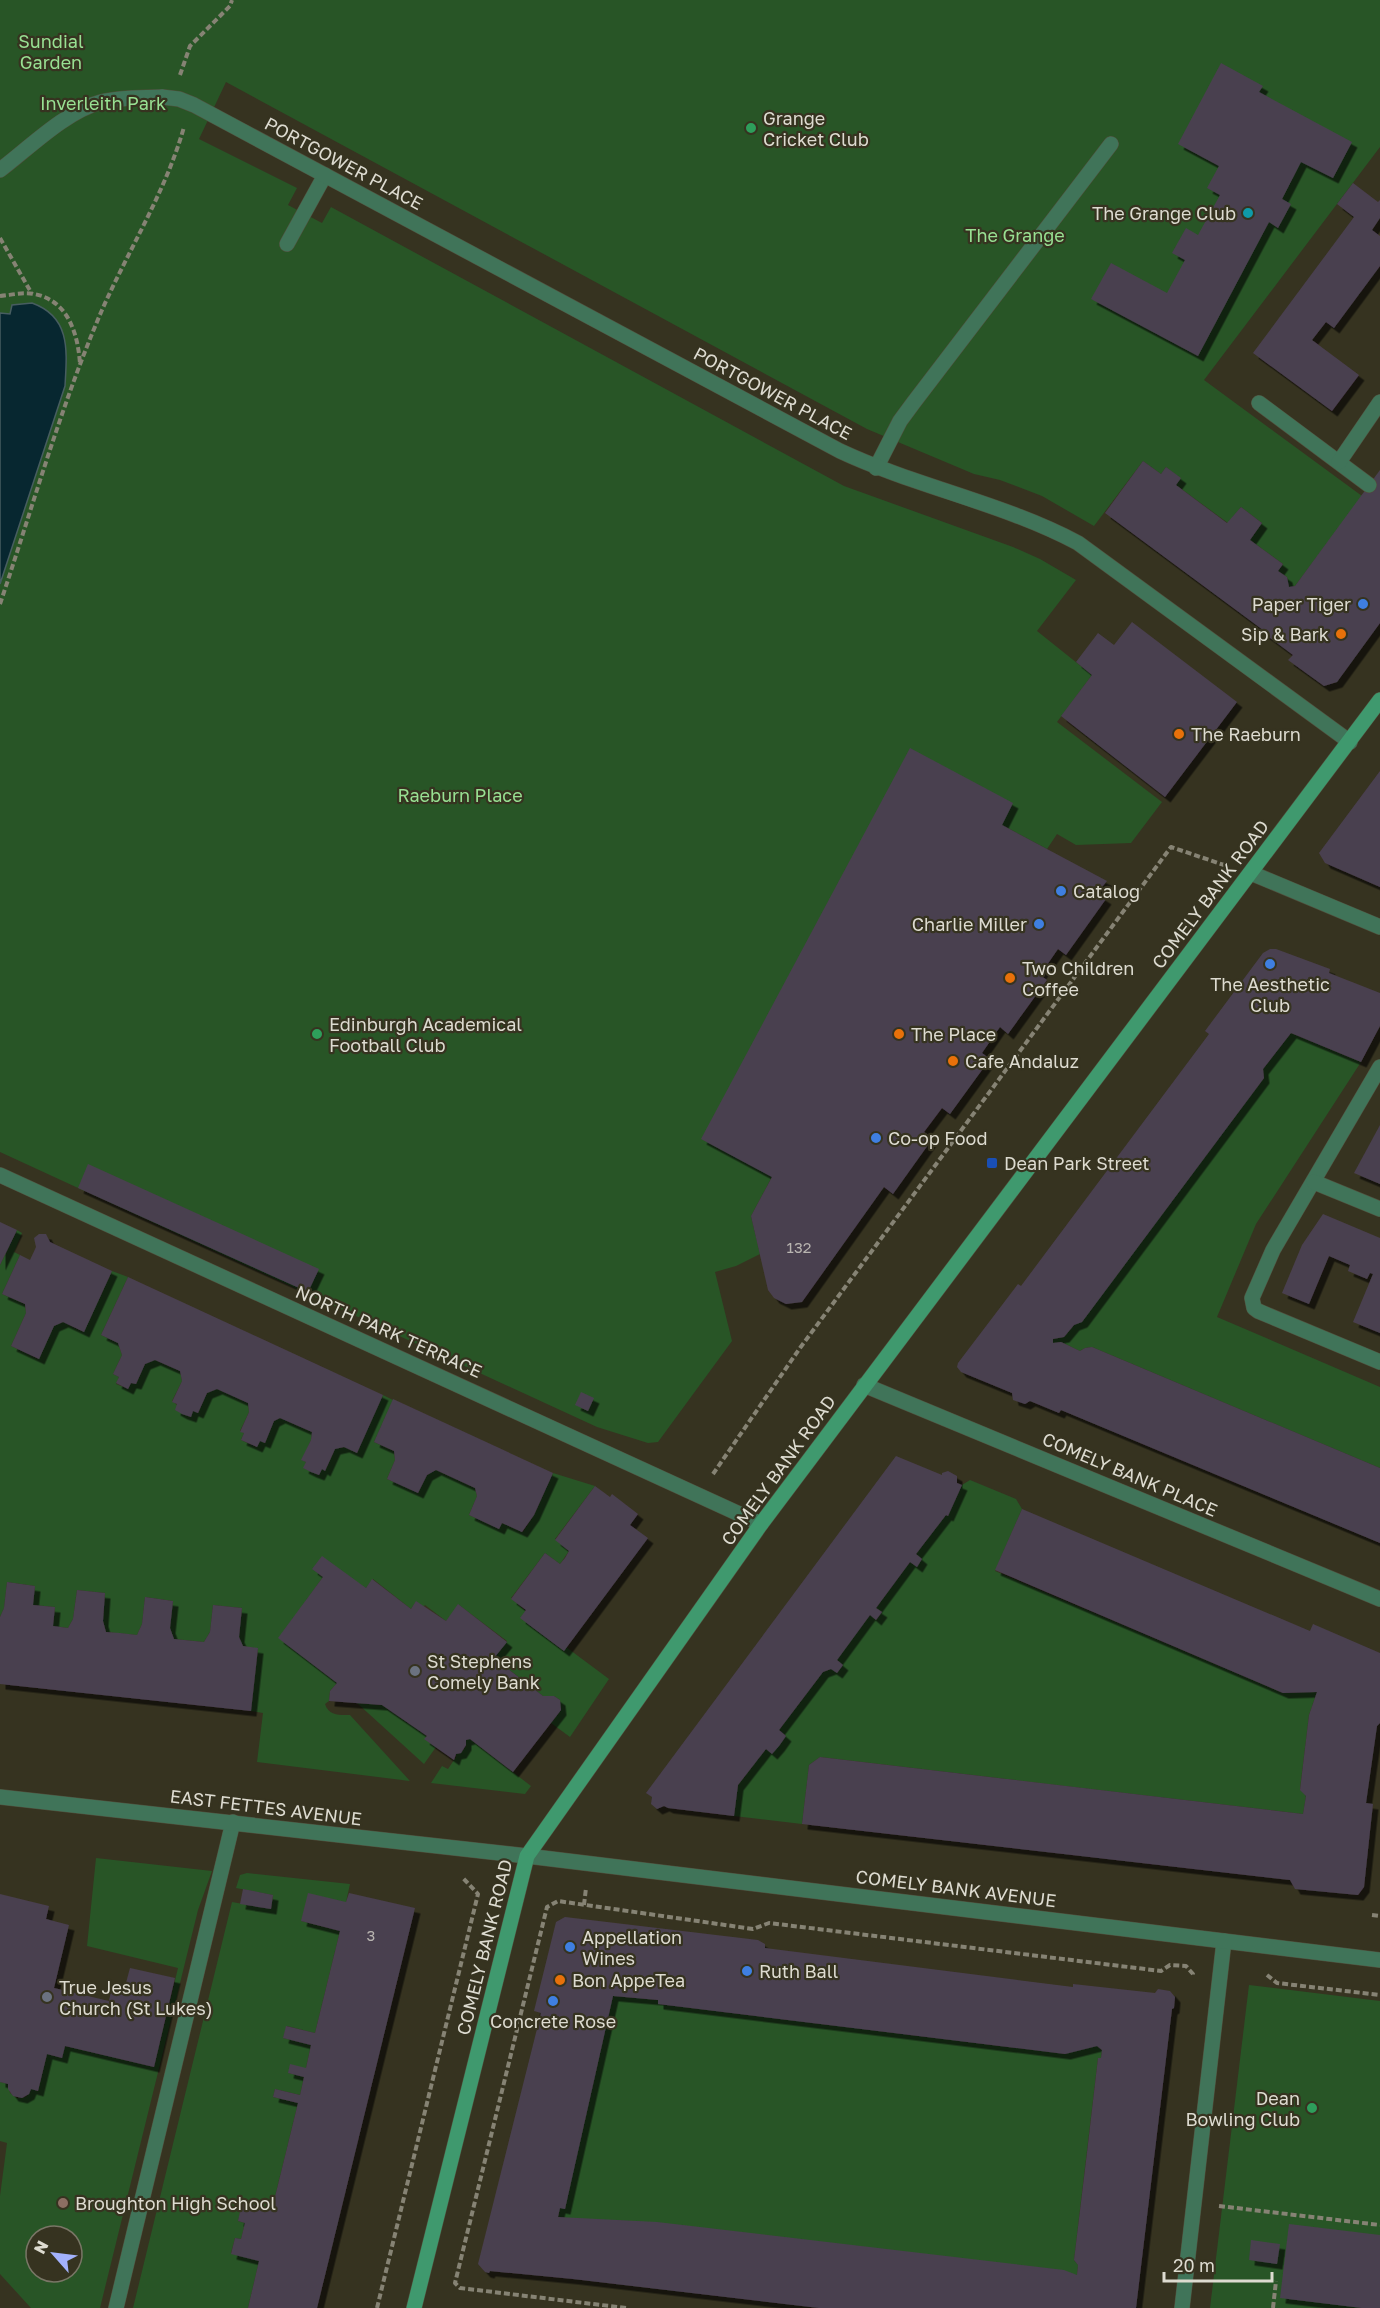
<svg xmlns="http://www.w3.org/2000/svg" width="1380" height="2308" viewBox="0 0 1380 2308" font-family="'Golos Text',sans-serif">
<defs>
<filter id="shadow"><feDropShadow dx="5.5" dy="5.5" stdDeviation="0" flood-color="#0009"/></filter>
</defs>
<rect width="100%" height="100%" fill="#363320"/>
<g fill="#285526" fill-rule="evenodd">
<polygon points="0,0 1380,0 1380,147 1204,380 1362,496 1295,586 1289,587 1287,577 1278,571 1283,564 1250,540 1262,523 1241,507 1228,523 1176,485 1180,478 1166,467 1161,474 1143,461 1094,526 1042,496 1000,480 974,474 867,429 226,82 199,139 297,188 288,205 322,223 331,207 844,486 1013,547 1040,559 1076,580 1037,631 1092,675 1057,722 1162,802 1131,843 1076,845 1057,834 1047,849 970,808 751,1216 760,1254 736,1266 715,1272 732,1341 658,1442 648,1443 597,1427 0,1152"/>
<polygon points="1291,1033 1361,1062 1256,1224 1217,1317 1380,1387 1380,1468 1092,1347 1085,1348 1080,1351 1061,1342 1053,1343 1053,1339 1064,1337 1074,1325 1082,1321 1264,1078 1263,1069"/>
<path d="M17 1230 22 1233 14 1252 20 1255 2 1294 25 1304 26 1313 11 1346 38 1359 54 1326 63 1322 83 1332 112 1271 128 1277 101 1335 118 1343 122 1355 113 1374 119 1377 116 1384 128 1389 131 1383 136 1384 145 1364 155 1360 180 1371 182 1381 172 1401C180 1406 181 1413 190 1417L193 1411 198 1413 207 1393 217 1389 248 1403 249 1412 240 1431 244 1433 241 1440 256 1447 260 1441 265 1443 274 1421 280 1418 312 1432 311 1440 302 1460 306 1462 304 1468 319 1475 322 1469 325 1471 335 1449 344 1447 357 1453 383 1395 393 1400 374 1442 394 1451 395 1460 387 1479 418 1493 427 1475 436 1470 475 1488 477 1496 469 1515 499 1529 502 1523 523 1532 534 1515 553 1473 595 1486 555 1539 569 1551 560 1564 545 1553 511 1598 566 1647 609 1679 570 1737 551 1723 561 1710 560 1700 554 1696H543L494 1658 507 1641 459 1605 446 1621 425 1605 423 1607 416 1602 411 1609 373 1579 366 1588 323 1577 279 1638 337 1683 330 1691 329 1701 325 1704C329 1716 339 1715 350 1715L410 1781 257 1762 263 1713 251 1711 258 1649 243 1646 239 1637 242 1608 213 1605 210 1632 204 1642 174 1639 170 1628 173 1601 145 1597 142 1624 137 1635 106 1632 103 1621 105 1593 77 1590 73 1619 68 1628 53 1626 55 1607 33 1605 35 1586 7 1582 4 1608 0 1617V1265Z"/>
<polygon points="970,1480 1016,1499 1022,1509 995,1571 1283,1693 1317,1692 1309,1715 1300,1789 1306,1796 1303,1814 820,1757 809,1765 802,1824 734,1816 738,1785 766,1749 772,1754 786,1736 779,1730 823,1672 843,1665 837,1660 840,1654 870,1615 876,1620 882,1612 876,1608 910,1562 917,1566 922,1559 916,1554 946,1515 948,1516 962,1485"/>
<polygon points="357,1703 382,1705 427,1736 425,1739 436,1747 424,1764"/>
<polygon points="470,1739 531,1786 525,1794 431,1783 442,1766 448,1769 456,1757 456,1754 461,1753 466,1746 466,1740"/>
<path d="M96 1858 212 1871 198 1910 100 2308H31L0 2274V2196L7 2143 0 2141V2082L8 2084 10 2093 17 2098 26 2097 31 2089 38 2091 47 2054 62 2058 65 2046 154 2067 178 1968 87 1946ZM36 2236H72V2272H36Z"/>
<polygon points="247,1873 350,1884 346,1902 301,1921 340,1931 315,2033 287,2026 283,2038 311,2045 306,2068 288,2073 304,2077 300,2095 275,2089 273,2097 298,2103 272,2209 243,2202 238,2221 245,2223 241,2239 235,2238 231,2253 259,2261 248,2308 133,2308 232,1902 271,1909 273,1895 236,1888 240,1875"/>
<polygon points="1249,1985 1380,2001 1380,2308 1210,2308"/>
<polygon points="613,1996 658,2000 658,2004 1065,2054 1097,2046 1102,2050 1101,2058 1098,2058 1074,2260 1078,2265 1077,2275 558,2217 560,2208 565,2208"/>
</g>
<path fill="#072730" stroke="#475d60" stroke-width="1.5" d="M32 303C71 317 67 351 65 386L0 584V313L10 314 12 305Z"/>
<g fill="#4a3f4f" fill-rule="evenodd" filter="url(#shadow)">
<polygon points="1221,63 1263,86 1259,92 1352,142 1333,178 1301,162 1282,199 1291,204 1278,228 1269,222 1198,356 1091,299 1111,263 1167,293 1185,260 1172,253 1186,228 1198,235 1220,195 1207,188 1219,166 1178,144"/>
<polygon points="1353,183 1378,202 1380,200 1380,218 1372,230 1380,236 1380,266 1334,328 1326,322 1312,340 1359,375 1332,411 1253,353 1354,217 1337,204"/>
<polygon points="1143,461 1161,474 1166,467 1181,478 1176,485 1227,523 1241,507 1262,523 1250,540 1283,564 1278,571 1287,577 1289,587 1295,586 1380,470 1380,623 1337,682 1324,686 1288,660 1293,655 1262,632 1263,630 1105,513"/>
<polygon points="1132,622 1237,702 1165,797 1061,716 1092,675 1076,662 1098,633 1114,645"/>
<polygon points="910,748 1013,803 1002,825 1107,881 1097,893 1106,899 1066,955 1058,949 1040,975 1047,980 1008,1034 1000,1027 982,1053 990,1059 950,1114 942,1108 924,1132 933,1138 893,1194 884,1187 802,1302 786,1304 774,1298 768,1290 751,1216 772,1177 701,1139"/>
<polygon points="1380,771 1380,887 1325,863 1319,853"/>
<polygon points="1270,949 1276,949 1330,969 1329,973 1380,993 1380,1026 1361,1062 1291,1033 1263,1069 1264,1078 1082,1322 1074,1325 1064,1337 1053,1339 1053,1343 1061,1342 1080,1351 1085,1348 1092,1347 1380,1468 1380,1543 1061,1410 1059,1413 1030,1401 1025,1404 1013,1400 1012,1393 961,1372 957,1367 958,1363 1018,1284 1021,1286 1209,1034 1205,1031 1263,953"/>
<polygon points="1380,1125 1380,1184 1354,1173"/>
<polygon points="88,1164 319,1269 308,1292 78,1188"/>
<polygon points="1323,1214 1380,1238 1380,1333 1353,1322 1373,1274 1370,1273 1367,1279 1348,1271 1350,1265 1329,1256 1309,1304 1282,1293 1302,1245"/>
<polygon points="0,1222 17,1230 0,1265"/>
<polygon points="39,1234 46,1234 50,1242 112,1271 84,1332 63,1322 54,1326 39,1359 11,1346 26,1313 25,1304 2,1294 20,1255 30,1260 36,1247 34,1238"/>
<polygon points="128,1277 383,1395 357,1453 344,1447 335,1449 325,1471 322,1469 319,1475 311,1472 303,1468 306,1462 301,1460 311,1440 312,1432 280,1418 274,1421 265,1443 260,1441 257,1447 248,1443 241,1440 244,1433 240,1432 249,1412 248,1403 217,1389 207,1393 198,1413 193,1411 191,1417 182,1414 175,1410 177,1404 172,1402 182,1381 180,1371 155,1360 145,1364 136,1384 131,1383 128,1389 116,1383 119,1377 113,1374 122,1355 118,1343 101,1335"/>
<polygon points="581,1392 594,1398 588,1411 575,1405"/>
<polygon points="393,1399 553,1473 534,1515 522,1532 502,1523 499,1529 469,1515 477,1496 475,1488 436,1470 427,1475 418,1493 387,1479 395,1460 394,1451 374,1442"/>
<polygon points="896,1456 942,1475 942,1473 948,1471 957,1476 957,1483 962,1485 948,1516 946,1515 916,1554 922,1559 917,1567 910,1562 876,1608 882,1612 876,1620 870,1615 837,1660 843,1665 837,1673 831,1669 823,1672 779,1730 786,1736 779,1746 772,1754 766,1749 738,1785 734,1816 668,1808 664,1806 657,1809 651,1804 652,1797 646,1793"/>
<polygon points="595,1486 610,1497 612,1494 638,1514 630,1525 648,1538 564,1651 520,1618 526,1610 511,1599 545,1553 560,1564 565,1558 569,1551 555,1540"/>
<polygon points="1022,1509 1310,1631 1313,1624 1380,1653 1380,1723 1377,1726 1366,1803 1373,1804 1371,1822 1364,1887 1358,1895 1295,1889 1290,1880 802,1824 809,1765 820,1757 1303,1814 1306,1796 1300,1790 1309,1715 1317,1692 1283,1693 995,1570"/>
<polygon points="322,1556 366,1588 372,1579 411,1609 416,1601 446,1621 458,1604 507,1642 494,1658 543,1696 554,1696 560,1700 561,1710 513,1772 470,1739 466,1740 466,1745 461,1753 456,1754 454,1760 424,1739 427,1736 382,1705 329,1701 330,1691 337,1683 278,1638 323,1577 312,1569"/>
<polygon points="7,1582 35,1586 33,1605 55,1607 53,1626 68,1628 73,1619 77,1590 105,1593 103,1621 106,1632 120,1633 137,1635 142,1624 145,1597 173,1601 170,1628 174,1639 204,1642 210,1632 213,1605 242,1608 239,1637 243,1646 258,1648 251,1711 0,1684 0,1617 4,1608"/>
<polygon points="243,1889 273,1895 271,1909 240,1904"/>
<polygon points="308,1893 346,1902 349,1893 415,1908 317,2308 248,2308 259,2261 231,2254 235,2238 241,2239 245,2223 238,2221 242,2202 272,2209 298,2103 273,2097 275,2089 300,2095 304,2077 288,2073 290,2064 306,2068 311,2045 283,2038 286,2026 315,2033 340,1931 301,1921"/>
<polygon points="0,1894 49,1906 46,1919 69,1925 54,1988 109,2001 111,1991 123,1994 130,1968 175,1978 154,2067 65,2046 62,2058 47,2054 38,2091 31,2089 29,2094 22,2098 13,2096 8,2089 8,2084 0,2082"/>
<path d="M565 1917 758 1940 765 1944V1948L1073 1987V1984L1155 1993 1158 1989 1170 1991 1175 1997 1174 2008 1172 2009 1136 2308H819L573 2279 490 2271 489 2273 485 2272 478 2264 541 2013 534 2011 556 1922ZM613 1996 658 2000V2004L1065 2054 1097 2046 1102 2050 1101 2058H1098L1086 2161 1074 2260 1078 2265 1077 2275 1064 2270 657 2222 558 2217 560 2208 565 2209Z"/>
<polygon points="1289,2224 1380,2235 1380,2308 1362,2308 1280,2298"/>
<polygon points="1251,2240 1280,2244 1277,2264 1249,2260"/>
</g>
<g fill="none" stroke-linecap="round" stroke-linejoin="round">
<g stroke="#514e3c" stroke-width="16">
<g id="service">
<polyline points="287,244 325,175"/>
<polyline points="876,468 900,421 914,402 1111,144"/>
<polyline points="116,2308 233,1822"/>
</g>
</g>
<g stroke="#514e3c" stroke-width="16">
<path id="pedestrian" d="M0 170C29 148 66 111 101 102 121 97 141 98 162 97"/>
</g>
<g stroke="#514e3c" stroke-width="16">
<g id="minor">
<path d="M162 97 179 99 194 105 840 451C917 487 1003 503 1078 543L1350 742"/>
<polyline points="1259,403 1369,485"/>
<polyline points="1339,462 1380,402"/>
<polyline points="1251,873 1380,927"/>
<polyline points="1380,1067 1273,1250 1252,1298 1254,1308 1258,1311 1380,1362"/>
<polyline points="0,1175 761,1524"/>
<polyline points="1314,1182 1380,1209"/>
<polyline points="864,1385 1380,1599"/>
<polyline points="1182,2308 1224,1941"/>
</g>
</g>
<g stroke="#514e3c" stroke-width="16">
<polyline id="tertiary" points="0,1797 527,1856 1380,1960"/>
</g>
<g stroke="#514e3c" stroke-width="16">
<polyline id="secondary" points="414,2308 527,1856 761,1524 1380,700"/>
</g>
<g stroke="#868374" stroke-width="4" stroke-dasharray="6 3" stroke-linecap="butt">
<polyline points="180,75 190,46 230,6 232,0"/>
<polyline points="0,238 32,294"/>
<path d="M0 296C11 295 23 292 34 294 68 300 78 334 80 364"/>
<path d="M0 604C33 506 61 405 102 310 129 249 166 191 184 127"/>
<polyline points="713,1474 800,1348 1171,847 1224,865"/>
<polyline points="584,1905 586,1888"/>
<polyline points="1372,1915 1380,1916"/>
<polyline points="1267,1975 1277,1983 1380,1995"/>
<polyline points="1219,2206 1380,2225"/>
<polyline points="377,2308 478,1894 463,1878"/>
<polyline points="626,2308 460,2288 455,2283 547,1907 558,1901 753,1929 769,1923 1161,1971 1170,1965 1186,1966 1193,1974 1193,1977"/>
<polyline points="1273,2308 1276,2281"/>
</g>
<use href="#service" stroke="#407459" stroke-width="15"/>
<use href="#pedestrian" stroke="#407459" stroke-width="15"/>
<use href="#minor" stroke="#407459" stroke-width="15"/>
<use href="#tertiary" stroke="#407459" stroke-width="15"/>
<use href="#secondary" stroke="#3f996e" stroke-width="15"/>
</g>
<g fill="#2e9e5b" stroke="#363320" stroke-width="2">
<circle cx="751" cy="128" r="6"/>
<circle cx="317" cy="1034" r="6"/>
<circle cx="1312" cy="2108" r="6"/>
</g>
<circle fill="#0f9aa8" stroke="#363320" stroke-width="2" cx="1248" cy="213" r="6"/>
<g fill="#3f7fe0" stroke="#363320" stroke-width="2">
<circle cx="1363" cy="604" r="6"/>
<circle cx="1061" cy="891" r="6"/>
<circle cx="1039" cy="924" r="6"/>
<circle cx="1270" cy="964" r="6"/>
<circle cx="876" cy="1138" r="6"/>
<circle cx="570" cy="1947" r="6"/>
<circle cx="747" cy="1971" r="6"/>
<circle cx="553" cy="2001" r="6"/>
</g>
<g fill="#e8710a" stroke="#363320" stroke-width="2">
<circle cx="1341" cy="634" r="6"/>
<circle cx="1179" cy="734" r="6"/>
<circle cx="1010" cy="978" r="6"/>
<circle cx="899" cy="1034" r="6"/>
<circle cx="953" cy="1061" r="6"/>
<circle cx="560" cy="1980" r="6"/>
</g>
<rect fill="#1a4fb4" stroke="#363320" stroke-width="2" x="986" y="1157" width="12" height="12" rx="3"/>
<g fill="#6b7280" stroke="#363320" stroke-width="2">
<circle cx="415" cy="1671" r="6"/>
<circle cx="47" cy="1997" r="6"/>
</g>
<circle fill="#8d6e63" stroke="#363320" stroke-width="2" cx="63" cy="2203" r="6"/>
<g text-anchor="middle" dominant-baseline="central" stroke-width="4.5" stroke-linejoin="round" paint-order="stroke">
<g font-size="15" fill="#b8b4b0">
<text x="799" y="1247">132</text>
<text x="371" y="1935">3</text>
</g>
<g font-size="18" fill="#98e092" stroke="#363320">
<text x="51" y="41">Sundial<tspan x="51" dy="21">Garden</tspan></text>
<text x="103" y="103">Inverleith Park</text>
<text x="1015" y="235">The Grange</text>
<text x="460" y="795">Raeburn Place</text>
</g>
<g font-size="18" fill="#dddbd0" stroke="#363320" text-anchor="start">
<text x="763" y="118">Grange<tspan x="763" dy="21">Cricket Club</tspan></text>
<text x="1236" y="213" text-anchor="end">The Grange Club</text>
<text x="1351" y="604" text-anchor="end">Paper Tiger</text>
<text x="1329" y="634" text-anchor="end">Sip &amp; Bark</text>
<text x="1191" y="734">The Raeburn</text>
<text x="1073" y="891">Catalog</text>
<text x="1027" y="924" text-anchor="end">Charlie Miller</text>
<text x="1022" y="968">Two Children<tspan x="1022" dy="21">Coffee</tspan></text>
<text x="1270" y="984" text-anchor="middle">The Aesthetic<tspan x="1270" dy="21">Club</tspan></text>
<text x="329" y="1024">Edinburgh Academical<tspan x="329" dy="21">Football Club</tspan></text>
<text x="911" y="1034">The Place</text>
<text x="965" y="1061">Cafe Andaluz</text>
<text x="888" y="1138">Co-op Food</text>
<text x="1004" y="1163">Dean Park Street</text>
<text x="427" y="1661">St Stephens<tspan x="427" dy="21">Comely Bank</tspan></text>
<text x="582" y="1937">Appellation<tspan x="582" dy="21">Wines</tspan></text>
<text x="759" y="1971">Ruth Ball</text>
<text x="572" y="1980">Bon AppeTea</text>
<text x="59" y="1987">True Jesus<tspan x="59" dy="21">Church (St Lukes)</tspan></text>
<text x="553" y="2021" text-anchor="middle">Concrete Rose</text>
<text x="1300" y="2098" text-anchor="end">Dean<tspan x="1300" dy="21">Bowling Club</tspan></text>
<text x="75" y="2203">Broughton High School</text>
</g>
<g font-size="18" fill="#dddbd0" stroke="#363320">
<text transform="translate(344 163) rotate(28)">PORTGOWER PLACE</text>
<text transform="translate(773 393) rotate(28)">PORTGOWER PLACE</text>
<text transform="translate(1210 894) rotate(-53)">COMELY BANK ROAD</text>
<text transform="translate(389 1331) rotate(24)">NORTH PARK TERRACE</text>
<text transform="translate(778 1470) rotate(-54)">COMELY BANK ROAD</text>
<text transform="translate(1130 1474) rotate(23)">COMELY BANK PLACE</text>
<text transform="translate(266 1807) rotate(7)">EAST FETTES AVENUE</text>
<text transform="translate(956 1888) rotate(7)">COMELY BANK AVENUE</text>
<text transform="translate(484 1947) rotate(-76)">COMELY BANK ROAD</text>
</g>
</g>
<g transform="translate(54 2254) rotate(298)"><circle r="28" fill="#363320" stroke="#797666" stroke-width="1.5"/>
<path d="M0-4.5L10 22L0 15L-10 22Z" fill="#a3b2fd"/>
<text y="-9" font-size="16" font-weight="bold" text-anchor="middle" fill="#dddbd0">N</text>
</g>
<path d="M1164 2272v9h108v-9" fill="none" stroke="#dddbd0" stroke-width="3"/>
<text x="1173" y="2272" font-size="18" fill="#dddbd0" stroke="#363320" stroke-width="4.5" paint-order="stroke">20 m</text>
</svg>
